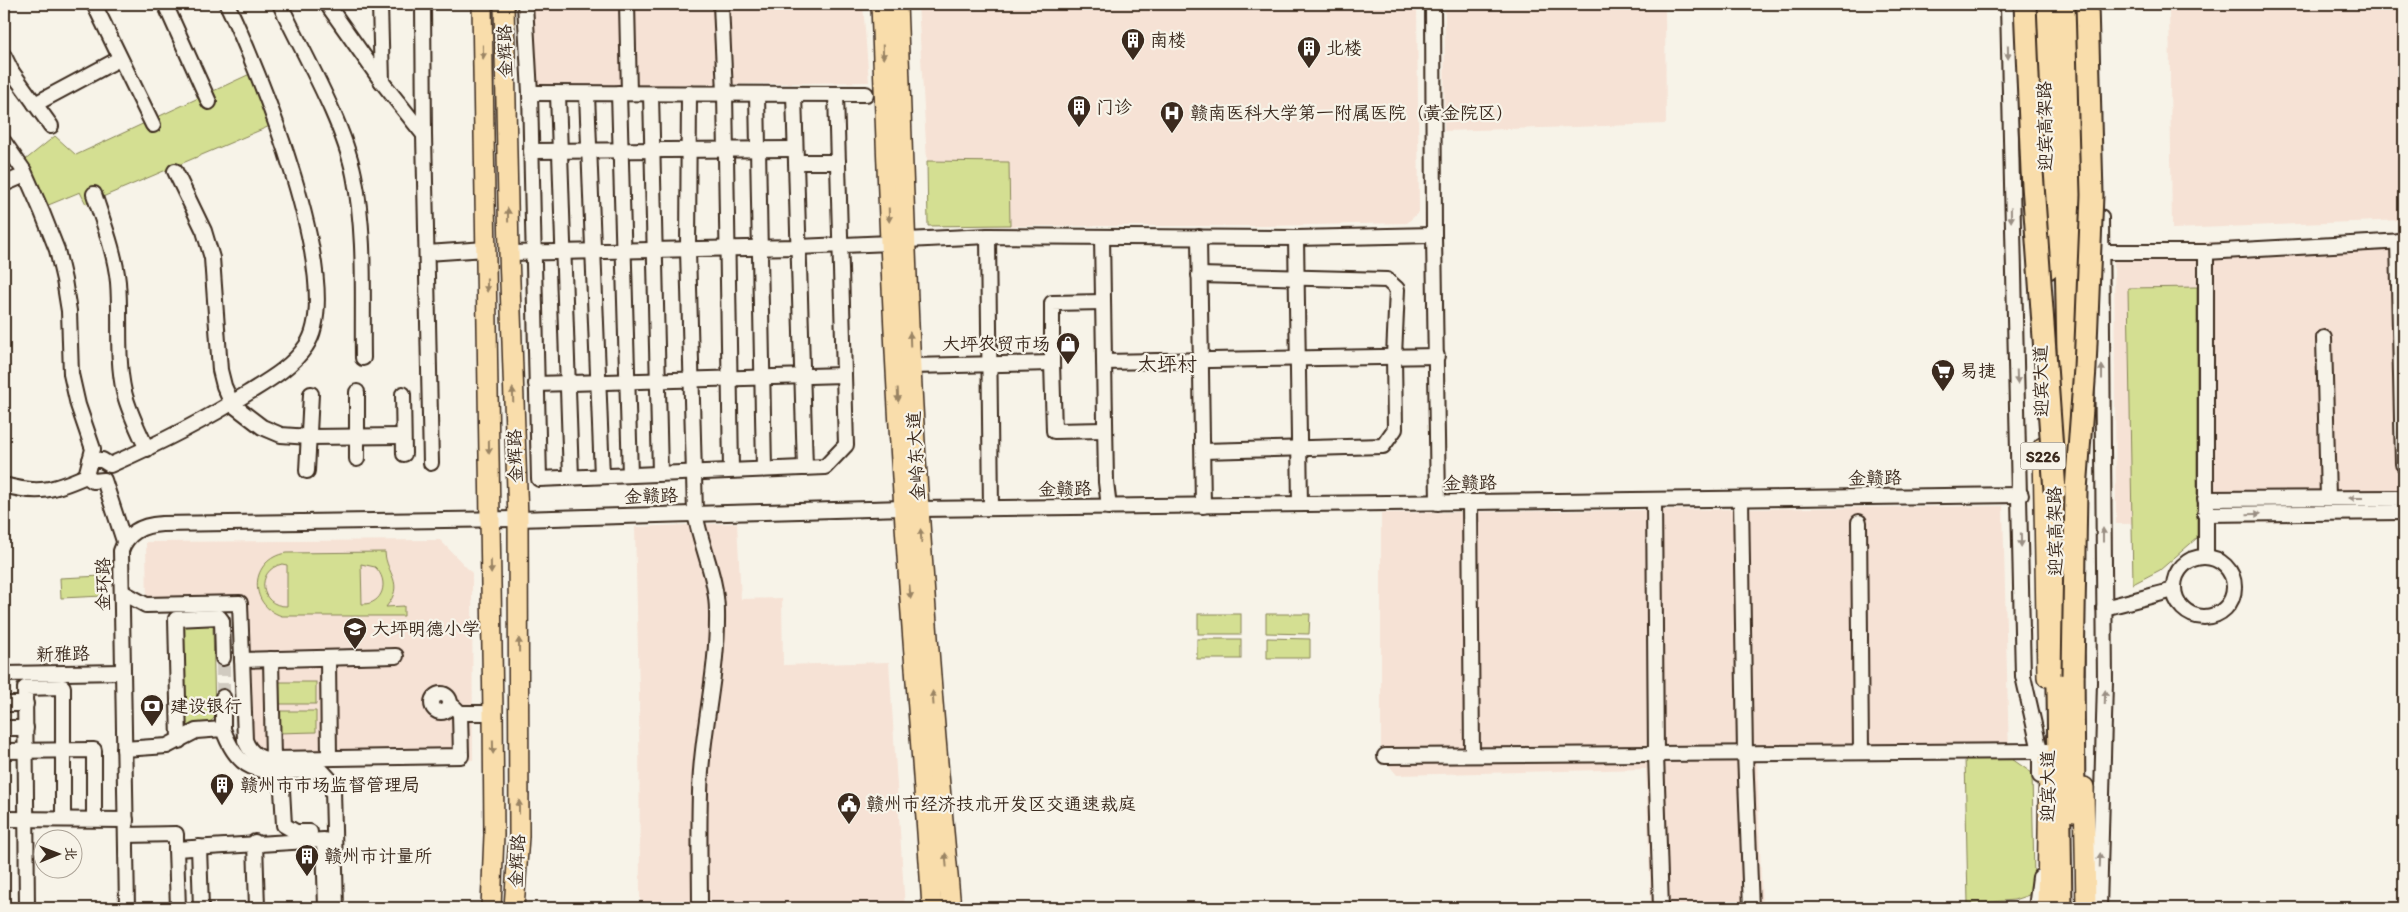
<svg xmlns="http://www.w3.org/2000/svg" width="2408" height="912" viewBox="0 0 2408 912" font-family="Itim,'LXGW WenKai TC',sans-serif">
<rect width="100%" height="100%" fill="#f7f3e8"/>
<filter id="ink" filterUnits="userSpaceOnUse"><feTurbulence type="fractalNoise" baseFrequency=".02" numOctaves="2"/><feDisplacementMap in="SourceGraphic" scale="10" xChannelSelector="R" yChannelSelector="G"/><feConvolveMatrix kernelMatrix="1 2 1 2 8 2 1 2 1" color-interpolation-filters="sRGB"/></filter>
<g filter="url(#ink)">
<g fill="#f6e2d5">
<polygon points="523,4 863,4 869,82 524,87"/>
<polygon points="918,4 1417,4 1419,212 1407,223 1265,226 928,226 927,161"/>
<polygon points="1445,4 1665,4 1666,124 1444,131"/>
<polygon points="2169,4 2404,4 2404,220 2172,229"/>
<polygon points="2404,236 2404,521 2116,524 2114,245"/>
<polygon points="2003,506 2009,757 1757,761 1762,908 1651,908 1646,769 1397,775 1381,756 1381,513"/>
<polygon points="737,523 741,599 782,598 783,665 889,662 905,908 640,908 639,693 635,527"/>
<polygon points="440,540 472,573 473,760 270,767 243,754 238,736 236,610 147,609 146,542"/>
</g>
<g fill="#d4df92" stroke="#888458" fill-rule="evenodd">
<polygon points="252,73 270,126 86,204 80,192 46,206 24,161 55,136 76,155"/>
<polygon points="927,161 1009,162 1010,225 928,226"/>
<polygon points="2197,287 2197,538 2160,570 2133,584 2128,288"/>
<path d="M385 552C386 574 406 583 386 607L404 606V616H282C247 605 250 559 286 553ZM282 564 287 565V606C259 607 255 570 282 564ZM361 564 375 567C390 581 383 605 362 604Z"/>
<polygon points="102,576 103,596 61,598 60,578"/>
<rect x="1198" y="614" width="43" height="20"/>
<polygon points="1266,614 1310,614 1309,634 1266,633"/>
<path d="M181 621H208L213 625 215 717C208 727 196 725 185 726Z"/>
<polygon points="1267,638 1310,639 1310,658 1267,658"/>
<rect x="1197" y="639" width="44" height="20"/>
<rect x="276" y="682" width="40" height="22"/>
<polygon points="276,711 316,711 316,732 277,733"/>
<polygon points="1965,756 2009,757 2032,773 2034,880 2029,895 2014,900 1968,904"/>
</g>
<g fill="none" stroke-linecap="round" stroke-linejoin="round">
<polyline stroke="#d1cbc0" stroke-width="14" stroke-dasharray="14 7" stroke-linecap="butt" points="223,697 223,658"/>
<g stroke="#3b2a1e" stroke-width="18">
<g id="minor">
<polyline points="94,4 153,125"/>
<polyline points="165,4 209,102"/>
<path d="M280 4C304 55 343 121 354 175 366 235 362 296 363 358"/>
<polyline points="327,4 382,82 424,135 431,463"/>
<polyline points="380,4 382,82"/>
<polyline points="423,4 424,135"/>
<polyline points="525,4 530,93 539,479 825,467 846,445 836,94"/>
<polyline points="627,4 629,93"/>
<polyline points="721,4 725,93 731,470"/>
<polyline points="1433,4 1434,235 1438,503"/>
<polyline points="2008,4 2023,676 2040,751 2040,776"/>
<polyline points="4,56 12,72 51,126"/>
<polyline points="530,93 866,94"/>
<polyline points="619,93 630,475"/>
<path d="M689 93 688 250 695 513C701 547 717 578 717 612 718 666 705 718 701 771 698 816 700 863 700 908"/>
<polyline points="558,94 571,477"/>
<polyline points="587,94 602,476"/>
<polyline points="651,94 660,473"/>
<polyline points="757,94 764,469"/>
<polyline points="794,94 805,468"/>
<polyline points="35,104 119,59"/>
<polyline points="4,142 24,171 42,212 57,250 64,280 69,311 71,374 78,405 93,449 86,476"/>
<polyline points="531,151 795,149"/>
<polyline points="796,162 838,162"/>
<polyline points="175,171 204,231 212,258 220,370 224,386 232,404 262,427 281,435 309,437 403,436"/>
<polyline points="4,184 25,175"/>
<path d="M94 194C103 222 115 252 118 282 121 318 116 356 124 392 129 412 138 430 147 449"/>
<polyline points="988,236 991,508"/>
<polyline points="1102,237 1106,482 1109,507"/>
<polyline points="1199,237 1203,506"/>
<polyline points="1296,238 1300,504"/>
<polyline points="907,240 988,236 1296,238 1434,235"/>
<polyline points="2398,241 2403,464"/>
<polyline points="2101,252 2206,252 2404,241"/>
<polyline points="427,253 486,249"/>
<polyline points="509,253 798,247 890,243"/>
<polyline points="1199,275 1387,280 1397,289 1394,356 1395,429 1383,446 1203,451"/>
<polyline points="1103,302 1052,303 1052,363 1054,431 1105,430"/>
<polyline points="2324,338 2328,498"/>
<polyline points="1104,362 1437,356"/>
<polyline points="911,366 1052,363"/>
<polyline points="536,384 844,375"/>
<polyline points="403,394 404,454"/>
<polyline points="357,459 357,392"/>
<path d="M90 460H102L110 465C158 444 204 421 248 393 269 380 292 367 306 346 348 287 257 66 227 4"/>
<polyline points="307,471 311,394"/>
<polyline points="86,476 93,481 104,480 124,541"/>
<path d="M4 485C39 495 54 490 86 476"/>
<polyline points="1741,499 1745,753 1751,908"/>
<polyline points="2205,499 2404,498"/>
<polyline points="1654,500 1656,754 1661,908"/>
<polyline points="1470,502 1472,755"/>
<polyline points="919,509 2021,495"/>
<polyline points="2205,514 2404,512"/>
<polyline points="1859,522 1861,752"/>
<circle cx="2204" cy="587" r="30"/>
<polyline points="2206,557 2206,252"/>
<path d="M122 592 146 605 240 603 245 740C250 753 259 760 273 759"/>
<polyline points="2104,608 2174,590"/>
<polyline points="328,658 329,758"/>
<polyline points="271,659 273,759 461,756 460,713"/>
<polyline points="242,660 396,656"/>
<polyline points="4,674 122,672"/>
<circle cx="441" cy="703" r="9"/>
<polyline points="223,697 223,729"/>
<polyline points="4,704 26,704"/>
<polyline points="454,707 460,713 493,713"/>
<polyline points="4,728 26,728"/>
<polyline points="179,741 176,619 219,617 222,621 223,658"/>
<path d="M124 749 167 746 196 731 223 729C238 772 258 773 300 771 307 771 316 770 323 772L332 782 333 790 336 908"/>
<polyline points="4,751 94,750 94,818"/>
<polyline points="1385,756 2048,751"/>
<polyline points="281,772 284,825 296,832 310,832"/>
<polyline points="4,819 126,820"/>
<polyline points="126,835 176,834 176,849 324,840 326,908"/>
<polyline points="255,842 257,908"/>
<polyline points="199,847 201,908"/>
<polyline points="176,849 178,908"/>
<polyline points="27,908 25,688 63,687 63,818"/>
<path d="M127 908 121 551C127 532 143 525 162 524L518 519 904 508"/>
<polyline points="2036,908 2040,877"/>
<polyline points="2099,908 2105,682 2101,217"/>
</g>
</g>
<g stroke="#3b2a1e" stroke-width="22">
<g id="major">
<polyline points="482,4 493,713 494,835 491,908"/>
<polyline points="504,4 509,253 518,519 519,836 514,908"/>
<path d="M881 4C887 172 893 341 904 509 912 642 924 775 932 908"/>
<path d="M897 4C902 125 905 247 911 368 920 548 934 728 951 908"/>
<polyline points="2073,4 2077,272"/>
<polyline points="2043,447 2047,677"/>
<polyline points="2084,787 2086,908"/>
<polyline points="2047,908 2049,760"/>
</g>
</g>
<g stroke="#3b2a1e" stroke-width="25">
<g id="highway">
<polyline points="2043,4 2048,268"/>
<polyline points="2061,4 2070,453"/>
<polyline points="2055,474 2061,908"/>
<polyline points="2073,656 2074,811"/>
</g>
</g>
<use href="#minor" stroke="#f7f3e8" stroke-width="14"/>
<use href="#major" stroke="#f9ddab" stroke-width="19"/>
<use href="#highway" stroke="#f9ddab" stroke-width="21"/>
<g stroke="#3b2a1e" stroke-width="25" stroke-linecap="butt">
<g id="highway-bridge">
<polyline points="2025,4 2032,171 2055,491"/>
<polyline points="2073,675 2076,490 2085,368 2092,195 2087,4"/>
</g>
</g>
<use href="#highway-bridge" stroke="#f9ddab" stroke-width="21"/>
</g>
<defs><path id="oneway-solid" d="M-6-.8H1V-3.2L6.5 0L1 3.2V.8H-6Z" transform="scale(1.25)"/></defs>
<g fill="#9a8464">
<use href="#oneway-solid" transform="translate(483 52) rotate(89)"/>
<use href="#oneway-solid" transform="translate(883 52) rotate(88)"/>
<use href="#oneway-solid" transform="translate(508 215) rotate(-91)"/>
<use href="#oneway-solid" transform="translate(889 215) rotate(88)"/>
<use href="#oneway-solid" transform="translate(487 285) rotate(89)"/>
<use href="#oneway-solid" transform="translate(910 339) rotate(-92)"/>
<use href="#oneway-solid" transform="translate(513 395) rotate(-92)"/>
<use href="#oneway-solid" transform="translate(898 395) rotate(87)"/>
<use href="#oneway-solid" transform="translate(489 447) rotate(89)"/>
<use href="#oneway-solid" transform="translate(921 536) rotate(-94)"/>
<use href="#oneway-solid" transform="translate(491 567) rotate(89)"/>
<use href="#oneway-solid" transform="translate(910 592) rotate(85)"/>
<use href="#oneway-solid" transform="translate(519 645) rotate(-91)"/>
<use href="#oneway-solid" transform="translate(933 698) rotate(-94)"/>
<use href="#oneway-solid" transform="translate(493 747) rotate(89)"/>
<use href="#oneway-solid" transform="translate(519 807) rotate(-90)"/>
<use href="#oneway-solid" transform="translate(946 860) rotate(-95)"/>
</g>
<g fill="#998e83">
<use href="#oneway-solid" transform="translate(2008 52) rotate(89)"/>
<use href="#oneway-solid" transform="translate(2011 215) rotate(89)"/>
<use href="#oneway-solid" transform="translate(2102 372) rotate(-90)"/>
<use href="#oneway-solid" transform="translate(2017 377) rotate(88)"/>
<use href="#oneway-solid" transform="translate(2356 498) rotate(180)"/>
<use href="#oneway-solid" transform="translate(2254 514) rotate(-1)"/>
<use href="#oneway-solid" transform="translate(2103 535) rotate(-90)"/>
<use href="#oneway-solid" transform="translate(2021 540) rotate(89)"/>
<use href="#oneway-solid" transform="translate(2105 697) rotate(-88)"/>
<use href="#oneway-solid" transform="translate(2100 860) rotate(-88)"/>
</g>
</g>
<defs>
<g id="building-pin" transform="scale(1.25)"><path d="M0 17L-7.5 6A9.5 9.5 0 1 1 7.5 6Z" fill="#3b2a1e" stroke="#f7f3e8"/><path d="M-4-6H4V6H1V3H-1V6H-4ZM-2.5-4.3h1.7v1.8h-1.7ZM.8-4.3h1.7v1.8H.8ZM-2.5-1h1.7V.8h-1.7ZM.8-1h1.7V.8H.8Z" fill="#fff"/></g>
<g id="hospital-pin" transform="scale(1.25)"><path d="M0 17L-7.5 6A9.5 9.5 0 1 1 7.5 6Z" fill="#3b2a1e" stroke="#f7f3e8"/><path d="M-5-5h3v3.5h4V-5h3V5h-3V1.5h-4V5h-3Z" fill="#fff"/></g>
<g id="shop-pin" transform="scale(1.25)"><path d="M0 17L-7.5 6A9.5 9.5 0 1 1 7.5 6Z" fill="#3b2a1e" stroke="#f7f3e8"/><path d="M-5-2.5h2.3a2.7 3.5 0 0 1 5.4 0H5L5.5 6h-11ZM-1.5-2.5h3a1.5 2.3 0 0 0-3 0Z" fill="#fff"/></g>
<g id="supermarket-pin" transform="scale(1.25)"><path d="M0 17L-7.5 6A9.5 9.5 0 1 1 7.5 6Z" fill="#3b2a1e" stroke="#f7f3e8"/><path d="M-6-5.5h2.5l.6 2H6L4.5 2H-2.5L-4.4-4H-6ZM-1.5 3.2a1.3 1.3 0 1 0 .1 0ZM3 3.2a1.3 1.3 0 1 0 .1 0Z" fill="#fff"/></g>
<g id="school-pin" transform="scale(1.25)"><path d="M0 17L-7.5 6A9.5 9.5 0 1 1 7.5 6Z" fill="#3b2a1e" stroke="#f7f3e8"/><path d="M0-5L7-2L0 1L-7-2ZM-4 1L0 2.5L4 1V4Q0 6-4 4Z" fill="#fff"/></g>
<g id="bank-pin" transform="scale(1.25)"><path d="M0 17L-7.5 6A9.5 9.5 0 1 1 7.5 6Z" fill="#3b2a1e" stroke="#f7f3e8"/><path d="M-6-4H6V4H-6ZM0-2.3a2.3 2.3 0 1 0 0 4.6a2.3 2.3 0 1 0 0-4.6Z" fill="#fff"/></g>
<g id="civic-pin" transform="scale(1.25)"><path d="M0 17L-7.5 6A9.5 9.5 0 1 1 7.5 6Z" fill="#3b2a1e" stroke="#f7f3e8"/><path d="M-.6-6.5H3V-4.5H.6V-3L4-1V1h2V6H-6V1h2V-1L-.6-3ZM-1.2 2.5V6h2.4V2.5Z" fill="#fff"/></g>
</defs>
<g fill-rule="evenodd">
<use href="#building-pin" x="1133" y="40"/>
<use href="#building-pin" x="1309" y="48"/>
<use href="#building-pin" x="1079" y="107"/>
<use href="#hospital-pin" x="1172" y="113"/>
<use href="#shop-pin" x="1068" y="344"/>
<use href="#supermarket-pin" x="1943" y="371"/>
<use href="#school-pin" x="355" y="629"/>
<use href="#bank-pin" x="152" y="706"/>
<use href="#building-pin" x="222" y="785"/>
<use href="#civic-pin" x="849" y="804"/>
<use href="#building-pin" x="307" y="856"/>
</g>
<g text-anchor="middle" dominant-baseline="central" stroke-width="4.5" stroke-linejoin="round" paint-order="stroke">
<rect fill="#f7f3e8" stroke="#73665b" stroke-width="1" x="2020.5" y="442.5" width="45" height="27" rx="4"/>
<g font-size="16" font-weight="bold" fill="#3b2a1e">
<text x="2043" y="456">S226</text>
</g>
<g font-size="18" fill="#3b2a1e" stroke="#f7f3e8" text-anchor="start">
<text x="1150" y="40">南楼</text>
<text x="1326" y="48">北楼</text>
<text x="1096" y="107">门诊</text>
<text x="1190" y="113">赣南医科大学第一附属医院（黄金院区）</text>
<text x="1050" y="344" text-anchor="end">大坪农贸市场</text>
<text x="1960" y="371">易捷</text>
<text x="372" y="629">大坪明德小学</text>
<text x="170" y="706">建设银行</text>
<text x="240" y="785">赣州市市场监督管理局</text>
<text x="866" y="804">赣州市经济技术开发区交通速裁庭</text>
<text x="324" y="856">赣州市计量所</text>
</g>
<g font-size="18" fill="#3b2a1e" stroke="#f7f3e8">
<text transform="translate(505 51) rotate(-91)">金辉路</text>
<text transform="translate(2045 126) rotate(-91)">迎宾高架路</text>
<text transform="translate(2041 381) rotate(-91)">迎宾大道</text>
<text transform="translate(515 456) rotate(-92)">金辉路</text>
<text transform="translate(916 456) rotate(-93)">金岭东大道</text>
<text transform="translate(1875 478) rotate(-1)">金赣路</text>
<text transform="translate(1470 483) rotate(-1)">金赣路</text>
<text transform="translate(1065 489) rotate(-1)">金赣路</text>
<text transform="translate(651 496) rotate(-2)">金赣路</text>
<text transform="translate(2055 531) rotate(-91)">迎宾高架路</text>
<text transform="translate(103 584) rotate(-90)">金环路</text>
<text transform="translate(63 654) rotate(-1)">新雅路</text>
<text transform="translate(2048 786) rotate(-90)">迎宾大道</text>
<text transform="translate(517 861) rotate(-87)">金辉路</text>
</g>
<g font-size="20" fill="#3b2a1e" stroke="#f7f3e8">
<text x="1167" y="364">太坪村</text>
</g>
</g>
<rect width="2408" height="912" fill="none" stroke="#f7f3e8" stroke-width="20"/>
<rect x="10" y="10" width="2388" height="892" fill="none" stroke="#3b2a1e" stroke-width="2" filter="url(#ink)"/>
<g transform="translate(58 854) rotate(89)"><circle r="24" fill="#f7f3e8" stroke="#aca397"/>
<path d="M0-4L9 19L0 12L-9 19Z" fill="#3b2a1e"/>
<text y="-8" font-size="14" font-weight="bold" text-anchor="middle" fill="#3b2a1e">北</text>
</g>
</svg>
